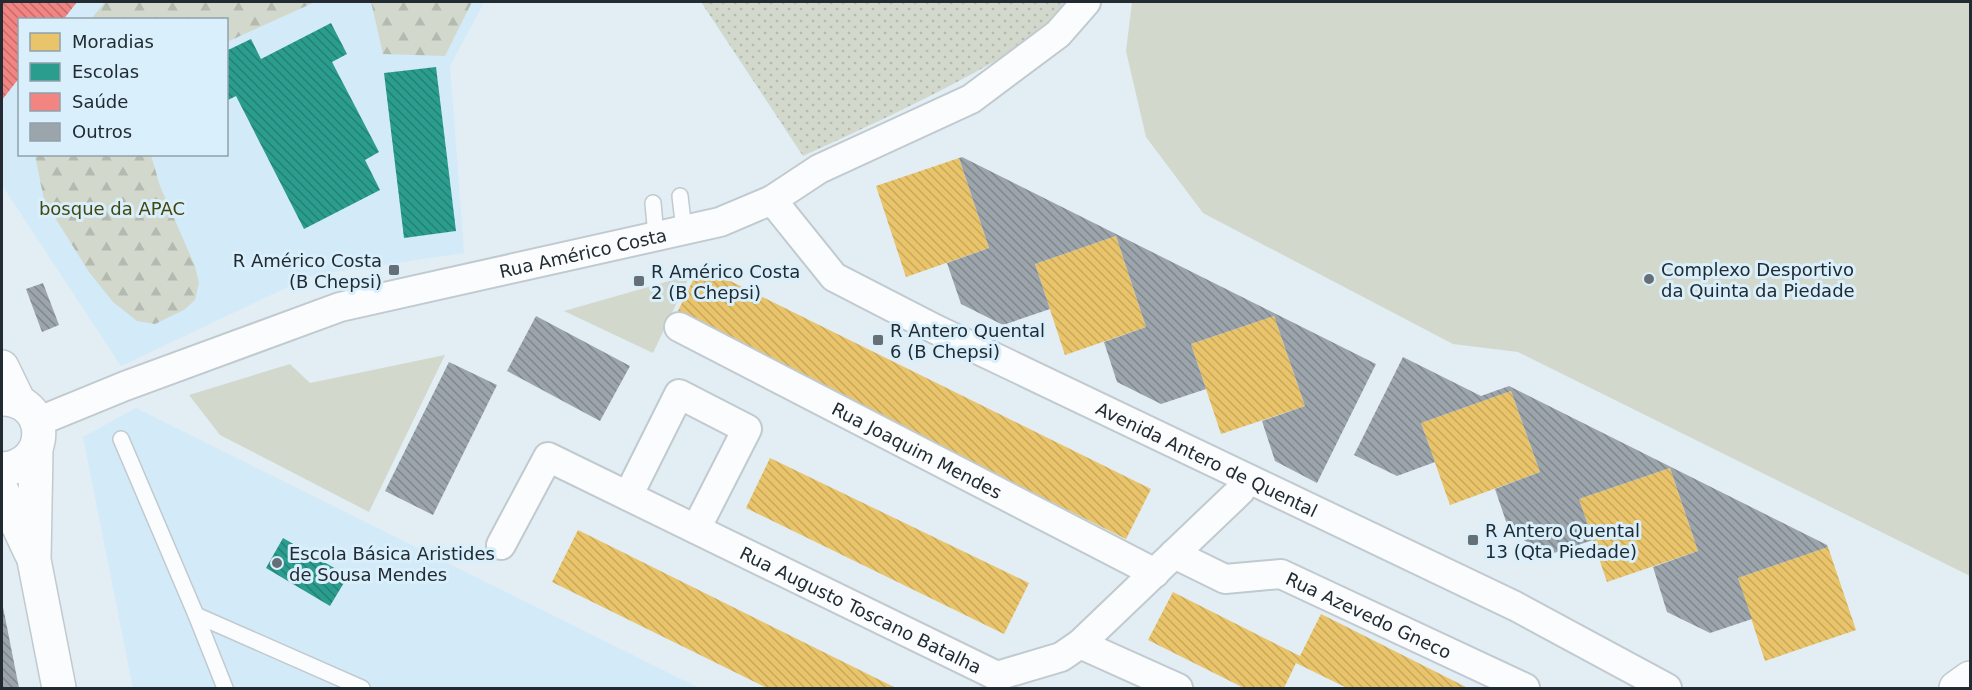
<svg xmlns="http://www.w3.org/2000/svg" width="1972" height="690" viewBox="0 0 1972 690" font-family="'DejaVu Sans',sans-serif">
<defs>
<pattern id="forest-firs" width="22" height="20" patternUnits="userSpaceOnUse" patternTransform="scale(1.5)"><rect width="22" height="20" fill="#d2d9cc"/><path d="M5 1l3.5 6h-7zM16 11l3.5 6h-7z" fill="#b4bab0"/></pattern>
<pattern id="park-dots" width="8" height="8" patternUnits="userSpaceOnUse" patternTransform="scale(1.5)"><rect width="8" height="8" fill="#d2d9cc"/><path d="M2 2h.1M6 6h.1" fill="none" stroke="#b4bab0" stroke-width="1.8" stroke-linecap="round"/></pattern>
<pattern id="homes-back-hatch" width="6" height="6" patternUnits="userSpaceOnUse" patternTransform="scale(1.5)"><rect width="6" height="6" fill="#e9c46a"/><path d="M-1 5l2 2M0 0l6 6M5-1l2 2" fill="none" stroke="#c8a95c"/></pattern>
<pattern id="schools-back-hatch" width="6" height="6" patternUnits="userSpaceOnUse" patternTransform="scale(1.5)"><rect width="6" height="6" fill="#2a9d8f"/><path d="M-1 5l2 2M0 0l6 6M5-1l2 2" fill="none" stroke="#248075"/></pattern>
<pattern id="health-back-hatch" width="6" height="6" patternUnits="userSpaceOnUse" patternTransform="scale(1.5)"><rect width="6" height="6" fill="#f28482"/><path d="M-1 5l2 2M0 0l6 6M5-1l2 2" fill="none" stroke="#c46c6b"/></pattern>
<pattern id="building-back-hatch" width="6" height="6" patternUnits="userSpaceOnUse" patternTransform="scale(1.5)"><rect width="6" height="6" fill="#9ca5ab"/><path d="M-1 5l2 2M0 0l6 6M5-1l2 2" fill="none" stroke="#7f878c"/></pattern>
</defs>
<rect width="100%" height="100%" fill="#e2edf4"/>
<g fill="#d3eaf9">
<polygon points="77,2 484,2 450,66 464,253 313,275 121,366 2,185 2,100 19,77 20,154 226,154 226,20 63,19"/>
<polygon points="136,408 699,688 133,688 83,437"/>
</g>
<g fill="#d2d9cc">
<polygon points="1132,2 1970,2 1970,576 1518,352 1453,344 1203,213 1146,137 1126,51"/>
<polygon points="690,275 653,353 564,311"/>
<polygon points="445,355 369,512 220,435 189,395 290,364 310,383"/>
</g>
<g fill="url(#forest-firs)">
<polygon points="105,2 315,2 227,42 226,20 91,19"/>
<polygon points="371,2 472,2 445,56 383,54"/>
<polygon points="35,155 151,155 160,186 195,266 199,283 195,300 184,310 155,324 137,321 113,302 89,272 44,200"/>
</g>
<path fill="url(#park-dots)" d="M701 2H1064C1046 37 1005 55 972 74 917 104 860 130 803 156Z"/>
<g fill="url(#homes-back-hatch)">
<polygon points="959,158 989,248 906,277 876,186"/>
<polygon points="1116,236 1146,327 1065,355 1035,264"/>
<polygon points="700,266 1151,489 1126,539 676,315"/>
<polygon points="1274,316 1305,406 1221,434 1191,344"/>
<polygon points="1511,391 1540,472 1450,505 1421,423"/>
<polygon points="770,458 1029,583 1004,634 746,508"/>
<polygon points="1670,468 1698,551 1607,582 1579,499"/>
<polygon points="578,530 769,625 896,688 767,688 552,582"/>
<polygon points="1828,547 1856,630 1765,661 1738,578"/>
<polygon points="1173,592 1300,656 1321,614 1468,688 1347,688 1296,663 1284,688 1244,688 1148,640"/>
</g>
<g fill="url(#schools-back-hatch)">
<polygon points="331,23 347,54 332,62 379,152 365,160 380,190 304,229 236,96 226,101 226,51 251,39 261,59"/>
<polygon points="436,67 456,231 404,238 384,73"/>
<polygon points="283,538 348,576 330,606 266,568"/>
</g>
<polygon fill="url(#health-back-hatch)" points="2,2 77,2 63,20 20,20 20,77 2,100"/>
<g fill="url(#building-back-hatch)">
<polygon points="962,157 1376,364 1317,483 1275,461 1262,421 1305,406 1274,316 1191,344 1206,389 1161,404 1117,382 1104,342 1146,327 1116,236 1035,264 1050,309 1003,325 961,304 947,263 989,248 959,158"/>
<polygon points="43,283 59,325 42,332 26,289"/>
<polygon points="536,316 630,366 600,421 507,371"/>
<polygon points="1403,357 1481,396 1509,386 1827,545 1828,547 1738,578 1752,619 1710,633 1667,612 1653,567 1698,551 1670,468 1579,499 1593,540 1551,554 1510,533 1495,489 1540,472 1511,391 1421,423 1435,462 1397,476 1354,455"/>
<polygon points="449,362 497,385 433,515 385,491"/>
<polygon points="3,607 19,688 2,688"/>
</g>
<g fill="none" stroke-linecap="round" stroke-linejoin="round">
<g stroke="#c0cacf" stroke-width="18">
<g id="service">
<polyline points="680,196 684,230"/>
<polyline points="653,203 656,236"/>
<polyline points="121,439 196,615 225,688"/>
<polyline points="196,615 362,688"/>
</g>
</g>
<g stroke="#c0cacf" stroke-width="32">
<g id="minor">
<path id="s1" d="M772 200 834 277 935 329 1515 606 1667 688"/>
<path id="s2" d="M679 327 1155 573"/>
<path id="s3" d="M37 422 125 386 340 307 720 222 772 200 819 169 971 99 1058 34 1086 2"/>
<polyline points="628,496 679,394 747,429 696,529"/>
<path id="s4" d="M501 545 548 457 997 676 1061 657 1080 644 1240 491 1248 479"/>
<path id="s5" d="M1174 554 1225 579 1281 574 1525 688"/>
<polyline points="1080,644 1178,688"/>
</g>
</g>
<g stroke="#c0cacf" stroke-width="36">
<g id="tertiary">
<polyline points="2,367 19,402"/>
<path d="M2 399C50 399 52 466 2 469"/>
<polyline points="36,449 34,560 59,688"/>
<polyline points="2,491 31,553"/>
<polyline points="1956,688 1970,678"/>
</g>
</g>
<use href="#service" stroke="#fbfcfd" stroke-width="15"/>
<use href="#minor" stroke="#fbfcfd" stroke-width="28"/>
<use href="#tertiary" stroke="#fbfcfd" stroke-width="33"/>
</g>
<g fill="#656f75" stroke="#daeffc" stroke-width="2">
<rect x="388" y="264" width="12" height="12" rx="3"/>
<circle cx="1649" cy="279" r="6"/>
<rect x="633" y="275" width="12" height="12" rx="3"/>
<rect x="872" y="334" width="12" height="12" rx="3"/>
<rect x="1467" y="534" width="12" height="12" rx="3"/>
<circle cx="277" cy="563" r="6"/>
</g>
<g text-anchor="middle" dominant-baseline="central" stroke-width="6" stroke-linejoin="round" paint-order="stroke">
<g font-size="18" fill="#44480e" stroke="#daeffc">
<text x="112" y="208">bosque da APAC</text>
</g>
<g font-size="18" fill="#212b31" stroke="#daeffc">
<text stroke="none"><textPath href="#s3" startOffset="573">Rua Américo Costa</textPath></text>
<text stroke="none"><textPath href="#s2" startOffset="268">Rua Joaquim Mendes</textPath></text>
<text stroke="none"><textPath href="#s1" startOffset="514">Avenida Antero de Quental</textPath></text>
<text stroke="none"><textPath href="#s4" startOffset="448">Rua Augusto Toscano Batalha</textPath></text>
<text stroke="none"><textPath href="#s5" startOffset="210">Rua Azevedo Gneco</textPath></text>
</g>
<g font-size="18" fill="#212b31" stroke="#daeffc" text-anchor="start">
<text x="382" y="260" text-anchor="end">R Américo Costa<tspan x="382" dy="21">(B Chepsi)</tspan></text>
<text x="1661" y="269">Complexo Desportivo<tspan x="1661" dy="21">da Quinta da Piedade</tspan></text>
<text x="651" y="271">R Américo Costa<tspan x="651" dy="21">2 (B Chepsi)</tspan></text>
<text x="890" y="330">R Antero Quental<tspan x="890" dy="21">6 (B Chepsi)</tspan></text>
<text x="1485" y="530">R Antero Quental<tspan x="1485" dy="21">13 (Qta Piedade)</tspan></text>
<text x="289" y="553">Escola Básica Aristides<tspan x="289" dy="21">de Sousa Mendes</tspan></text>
</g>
</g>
<rect width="1972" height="690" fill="none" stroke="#212b31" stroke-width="6"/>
<rect x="18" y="18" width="210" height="138" fill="#daeffc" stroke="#90a1ab" stroke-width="1.5"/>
<rect x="30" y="33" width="30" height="18" fill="#e9c46a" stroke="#90a1ab" stroke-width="1.5"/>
<text x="72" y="48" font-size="18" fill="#212b31">Moradias</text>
<rect x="30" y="63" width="30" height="18" fill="#2a9d8f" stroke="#90a1ab" stroke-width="1.5"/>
<text x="72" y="78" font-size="18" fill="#212b31">Escolas</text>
<rect x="30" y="93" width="30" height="18" fill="#f28482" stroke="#90a1ab" stroke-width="1.5"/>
<text x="72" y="108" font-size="18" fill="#212b31">Saúde</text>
<rect x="30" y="123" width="30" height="18" fill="#9ca5ab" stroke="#90a1ab" stroke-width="1.5"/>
<text x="72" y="138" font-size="18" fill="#212b31">Outros</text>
</svg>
